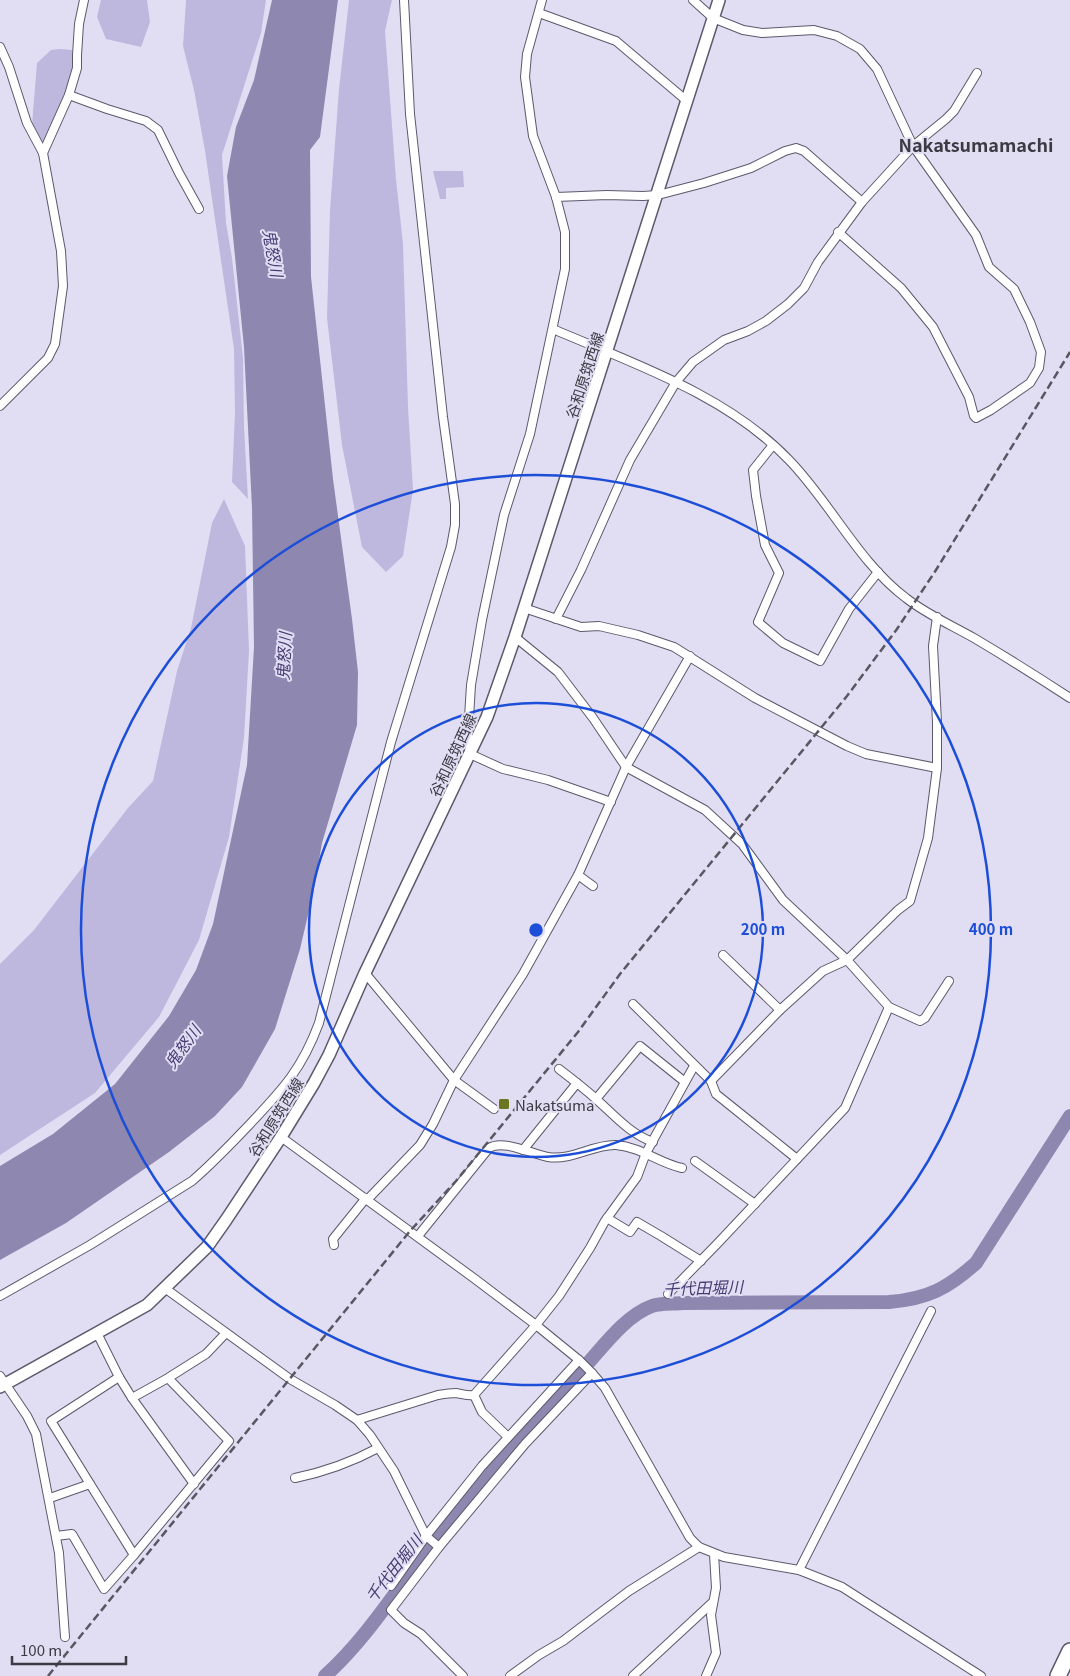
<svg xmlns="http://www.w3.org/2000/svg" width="1070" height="1676" viewBox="0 0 1070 1676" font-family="Georgia,'Noto Sans JP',serif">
<rect width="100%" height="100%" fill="#e1def3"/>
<g fill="#beb8df">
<polygon points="101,0 147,0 150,22 141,47 106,39 97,17"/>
<polygon points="186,0 266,0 261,33 222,155 226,223 232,258 243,358 244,427 248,499 232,482 235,413 234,349 205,151 194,90 183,46"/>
<polygon points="349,0 392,0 385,31 396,179 403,244 408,407 413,490 403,556 386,572 362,547 342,445 327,318 330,210 339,89"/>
<polygon points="60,49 72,50 72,70 63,99 44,145 32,124 37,63 51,50"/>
<polygon points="433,171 463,171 464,187 446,188 446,199 440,199"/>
<polygon points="224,499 245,546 249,651 244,738 229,837 199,940 159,1017 95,1093 0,1155 0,964 34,930 128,808 153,781 177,671 191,628 212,523"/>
</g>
<polygon fill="#8e87b0" points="272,0 338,0 320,137 310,150 311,277 333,479 352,619 358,672 357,725 322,843 313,894 300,949 275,1029 242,1087 215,1116 169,1152 66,1223 0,1260 0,1166 53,1134 115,1084 169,1016 196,970 213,924 247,765 254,647 252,508 244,347 227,176 236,127 254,80"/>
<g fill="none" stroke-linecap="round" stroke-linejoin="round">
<path stroke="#8e87b0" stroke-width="14" d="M325 1676C367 1638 397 1589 432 1544 478 1483 529 1428 580 1372 600 1351 624 1316 652 1306 661 1303 673 1304 682 1303L889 1302C928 1299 948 1288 976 1263L1070 1116"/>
<g stroke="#5c596b" stroke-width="10">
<g id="street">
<polyline points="542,0 527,54 525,77 533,136 556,197 565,232 565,269 530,434 504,515 482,620 471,685 468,734 470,754 503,769 548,780 611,802"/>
<polyline points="693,0 713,18 743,30 762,33 814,30 837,36 860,49 877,69 913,146 976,235 989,267 1014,289 1030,322 1041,352 1039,368 1030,383 991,410 976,418 974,416 969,397 933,327 901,288 838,232"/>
<polyline points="539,13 616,41 687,101"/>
<polyline points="0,47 9,67 27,123 43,153 61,251 63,286 55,344 48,358 0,406"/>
<polyline points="69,95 107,109 146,121 158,130 179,173 199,209"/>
<polyline points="43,153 69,95 77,68 77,55 79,24 84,0"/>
<polyline points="556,197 607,195 643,196 658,195 704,183 751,168 785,151 796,148 804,151 862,202"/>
<path d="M553 329C634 364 727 395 789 460 830 502 859 563 906 598 926 614 951 625 974 638 1006 657 1038 677 1070 698"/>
<polyline points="773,445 753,470 756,496 765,545 779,573 758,622 783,643 820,661 849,609 878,572"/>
<polyline points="524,608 581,627 599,626 638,635 674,647 755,698 847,746 866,754 937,768"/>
<polyline points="556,619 581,570 630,460 676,382 693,362 724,340 748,331 766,321 788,304 804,288 818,262 862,202 913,146 946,119 954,111 977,73"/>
<polyline points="515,637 558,672 593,718 626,767 705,810 742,844 783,900 847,960 889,1007 920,1021 925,1018 949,981"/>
<polyline points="578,875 593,886"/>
<polyline points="723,955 780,1010"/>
<polyline points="365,973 454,1080 494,1109"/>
<polyline points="633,1004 711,1081 716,1094 797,1159"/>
<path d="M559 1069C572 1079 585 1089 596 1099 614 1115 630 1134 653 1142"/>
<polyline points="711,1081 780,1010 823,971 847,960 898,910 910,901 928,838 937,768 937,722 933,646 937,617"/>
<polyline points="596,1099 640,1046 685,1082"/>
<polyline points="281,1137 475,1279 536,1325 579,1360 592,1373 605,1388 690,1538 699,1547 724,1557 799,1570 842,1587 981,1676"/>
<polyline points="523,1150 577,1083"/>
<polyline points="695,1161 755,1204"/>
<polyline points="368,1199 420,1145 433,1124 454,1080 523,974 578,875 626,767 690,656"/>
<polyline points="607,1218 630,1232 637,1222 661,1236 701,1261"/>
<path d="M418 1236 489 1148C503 1139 532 1154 548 1157 572 1161 593 1144 616 1145 641 1147 659 1163 682 1168"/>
<polyline points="334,1245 333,1239 366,1198"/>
<polyline points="166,1289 290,1379 335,1405 357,1420 370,1435 394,1471 426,1536 439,1547"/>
<polyline points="668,1294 717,1244 845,1108 889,1007"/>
<path d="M0 1296 90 1245 192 1181C213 1163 231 1144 250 1124 283 1089 302 1069 319 1023L391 742 451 547 455 525V504L443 417 410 114 404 0"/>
<polyline points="97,1333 119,1377"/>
<polyline points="0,1376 27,1416 36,1434 59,1553 65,1637"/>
<polyline points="168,1378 229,1441 134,1555 51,1421 119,1377 132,1398 168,1378 206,1354 226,1333"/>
<polyline points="132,1398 194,1484"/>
<path d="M357 1420 438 1395C444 1394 450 1393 456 1393 463 1394 467 1396 474 1395"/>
<polyline points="507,1436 482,1412 474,1395 536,1325 559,1296 590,1248 605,1221 637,1177 646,1153 694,1066"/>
<path d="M295 1478C324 1472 352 1462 378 1448"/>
<polyline points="50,1498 90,1484"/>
<polyline points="56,1536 72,1534 104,1589 134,1555"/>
<polyline points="799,1570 931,1311"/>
<polyline points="391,1586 426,1536 482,1466 579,1360"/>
<polyline points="463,1676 421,1634 404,1623 391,1610 439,1547 525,1444 592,1373"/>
<polyline points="510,1676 539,1655 563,1641 629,1591 699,1547"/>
<polyline points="633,1676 713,1602"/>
<polyline points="706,1676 716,1653 711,1615 716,1588 714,1554"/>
</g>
</g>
<g stroke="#5c596b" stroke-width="14">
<polyline id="secondary" points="0,1387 147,1305 207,1247 226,1220 281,1137 314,1083 329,1055 365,973 487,717 515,637 719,0"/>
</g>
<g stroke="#5c596b" stroke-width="18">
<polyline id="highway" points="1058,1676 1070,1651"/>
</g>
<use href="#street" stroke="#fff" stroke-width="8"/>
<use href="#secondary" stroke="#fff" stroke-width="11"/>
<use href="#highway" stroke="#fff" stroke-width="15"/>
<polyline stroke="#585762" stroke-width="2.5" stroke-dasharray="8 4" stroke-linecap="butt" points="48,1676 410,1231 456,1181 578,1032 620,974 847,696 897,629 936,570 1070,352"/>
</g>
<g fill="none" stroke="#1d4ed8" stroke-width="2.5">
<circle cx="536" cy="930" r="227"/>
<circle cx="536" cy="930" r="455"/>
</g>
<rect fill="#6c751f" stroke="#e1def3" stroke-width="2" x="498" y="1098" width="12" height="12" rx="2.5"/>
<g text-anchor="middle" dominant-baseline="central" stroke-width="4" stroke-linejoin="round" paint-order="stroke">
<g font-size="15" fill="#3c3b44" stroke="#e1def3">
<text transform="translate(584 375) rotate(-72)">谷和原筑西線</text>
<text transform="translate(452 755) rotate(-65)">谷和原筑西線</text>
<text transform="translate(275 1117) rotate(-58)">谷和原筑西線</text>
</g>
<g font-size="15" fill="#3c3b44" stroke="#e1def3" text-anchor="start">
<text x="515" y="1104">Nakatsuma</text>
</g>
<g font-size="16" font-style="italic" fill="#473b71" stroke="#e1def3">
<text transform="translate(274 253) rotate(80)">鬼怒川</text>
<text transform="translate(283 656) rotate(-87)">鬼怒川</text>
<text transform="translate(182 1046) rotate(-54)">鬼怒川</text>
<text transform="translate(703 1287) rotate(-2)">千代田堀川</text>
<text transform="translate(393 1568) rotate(-52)">千代田堀川</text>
</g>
<g font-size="18" font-weight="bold" fill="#3c3b44" stroke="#e1def3">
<text x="976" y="144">Nakatsumamachi</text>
</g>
</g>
<circle cx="536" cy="930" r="8" fill="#1d4ed8" stroke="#e1def3" stroke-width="2.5"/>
<g font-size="15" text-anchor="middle" font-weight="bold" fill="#1d4ed8" stroke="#e1def3" stroke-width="4" stroke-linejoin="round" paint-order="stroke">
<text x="763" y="935">200 m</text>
<text x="991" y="935">400 m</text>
</g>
<path d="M12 1656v8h114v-8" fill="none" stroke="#3c3b44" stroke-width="2.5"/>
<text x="20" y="1656" font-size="15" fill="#3c3b44" stroke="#e1def3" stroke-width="4" paint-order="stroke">100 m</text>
</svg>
